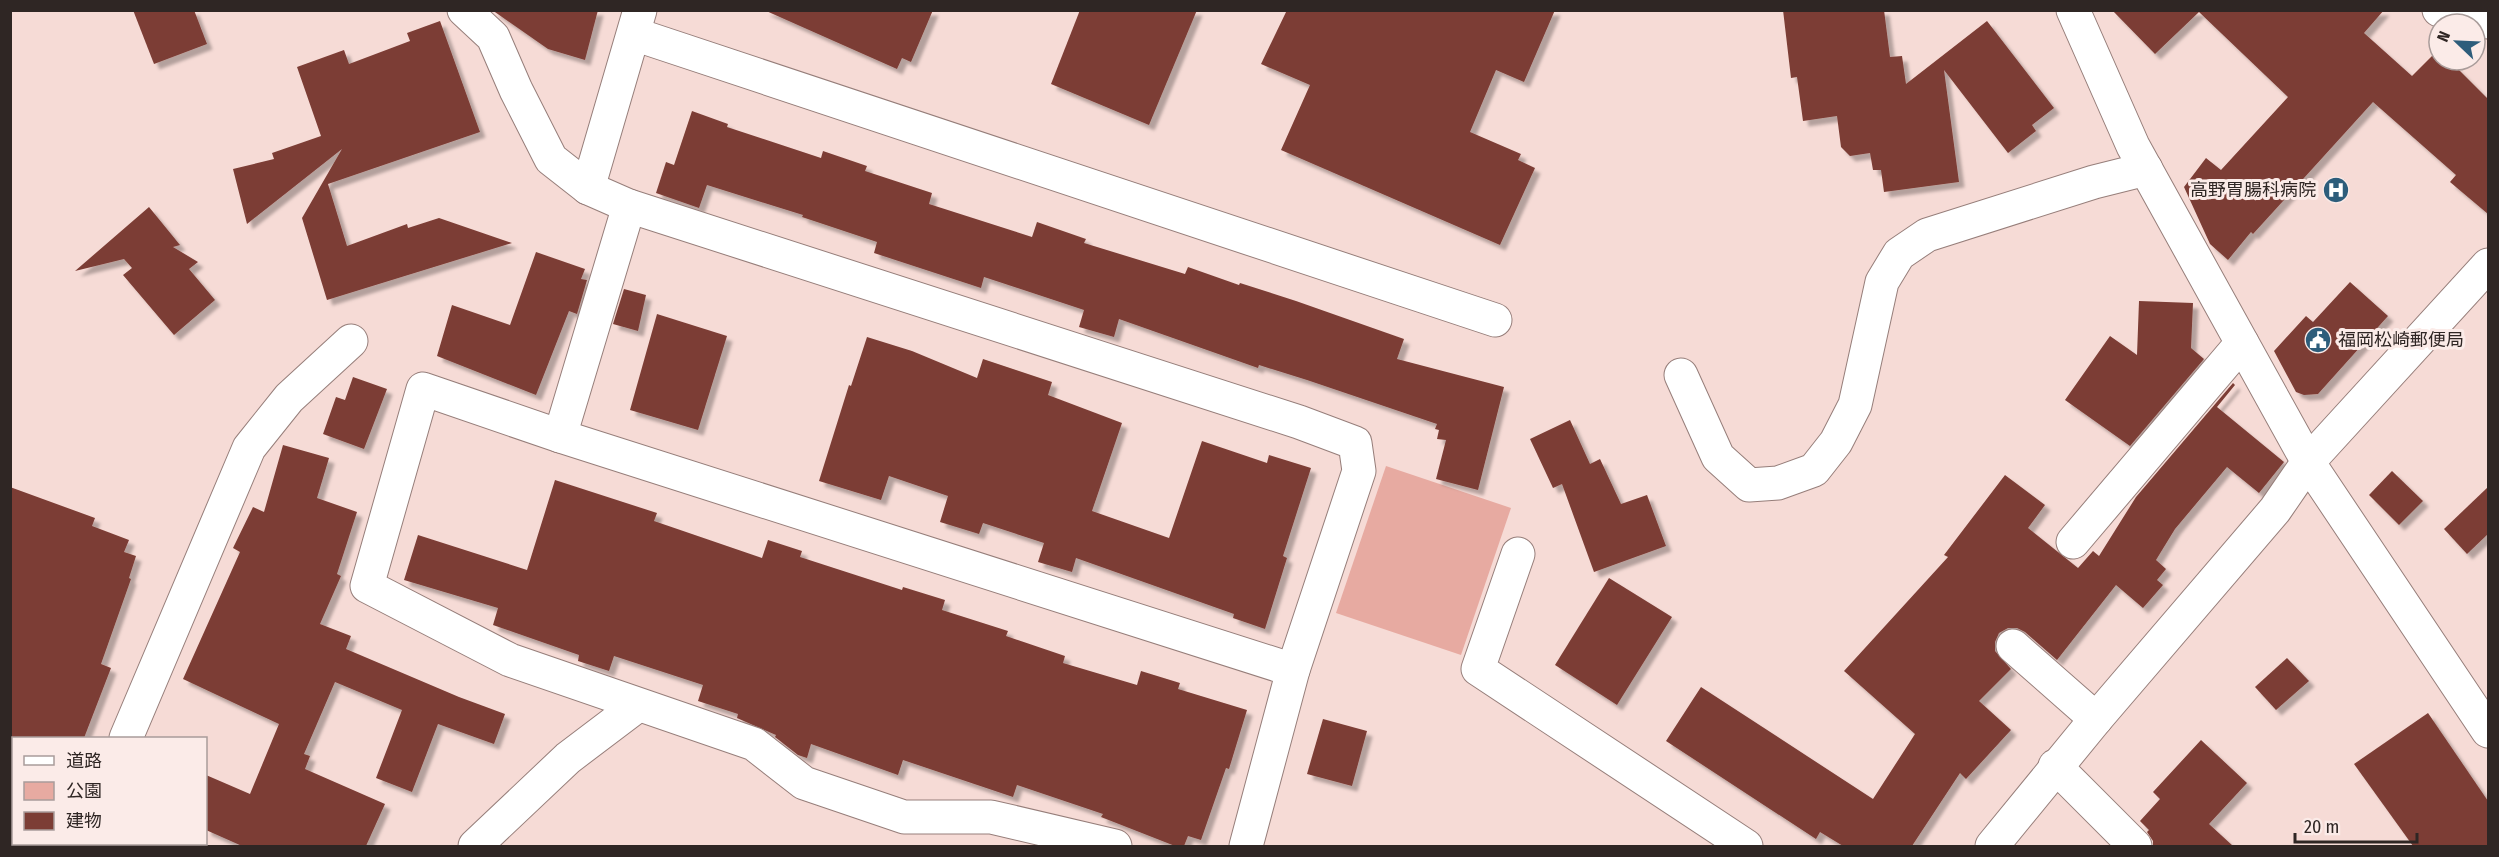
<svg xmlns="http://www.w3.org/2000/svg" width="2499" height="857" viewBox="0 0 2499 857" font-family="'Fira Sans Condensed','Noto Sans JP',sans-serif">
<defs>
<filter id="shadow"><feDropShadow dx="5.5" dy="5.5" stdDeviation="1.5" flood-color="#0004"/></filter>
</defs>
<rect width="100%" height="100%" fill="#f6dbd6"/>
<polygon fill="#e7aaa1" points="1386,466 1511,508 1461,655 1336,613"/>
<g fill="#7c3d35" filter="url(#shadow)">
<polygon points="133,10 194,10 207,44 154,64"/>
<polygon points="492,10 598,10 585,60 548,49"/>
<polygon points="764,10 933,10 911,62 902,58 897,69"/>
<polygon points="1080,10 1197,10 1149,125 1051,84"/>
<polygon points="1287,10 1555,10 1524,82 1496,70 1470,132 1521,154 1518,160 1535,168 1500,245 1281,150 1310,85 1261,64"/>
<polygon points="1783,10 1884,10 1890,57 1902,56 1906,84 1987,21 2054,108 2032,125 2036,131 2008,153 1944,70 1959,182 1884,192 1881,170 1873,170 1870,153 1850,156 1841,147 1837,116 1803,121 1797,77 1791,78"/>
<polygon points="2112,10 2384,10 2364,33 2412,76 2439,49 2439,60 2449,60 2488,99 2488,214 2450,182 2456,175 2373,102 2253,234 2251,232 2228,260 2210,244 2184,187 2206,158 2221,170 2288,97 2199,12 2155,54"/>
<polygon points="440,21 480,132 328,184 347,246 407,224 408,228 439,218 512,243 327,300 302,218 342,149 247,224 233,169 274,159 272,153 321,136 297,67 344,50 349,64 410,41 407,33"/>
<polygon points="692,111 728,124 727,127 821,158 823,151 867,166 865,171 932,193 929,204 1032,237 1037,222 1086,239 1084,243 1185,274 1188,267 1239,285 1240,283 1296,301 1404,339 1397,359 1504,387 1478,490 1436,479 1446,440 1437,439 1439,430 1435,429 1437,424 1307,380 1259,365 1258,368 1119,319 1114,337 1079,327 1084,310 984,277 981,288 874,253 877,242 802,217 803,215 707,185 699,208 656,193 666,162 674,165"/>
<polygon points="149,207 180,245 173,247 198,262 189,269 215,300 174,335 123,275 132,268 124,259 75,271"/>
<polygon points="536,252 585,269 581,279 587,280 577,314 569,311 536,395 437,356 452,305 510,325"/>
<polygon points="2350,282 2388,316 2318,394 2304,395 2296,392 2274,351 2306,316 2313,322"/>
<polygon points="624,289 646,295 638,331 613,324"/>
<polygon points="2139,301 2193,303 2191,348 2204,359 2130,446 2065,400 2110,336 2137,355"/>
<polygon points="657,314 727,336 698,430 630,410"/>
<polygon points="867,337 912,351 977,378 983,359 1052,382 1048,395 1122,423 1092,511 1169,538 1202,441 1267,463 1269,455 1311,468 1283,556 1287,558 1265,629 1233,618 1234,614 1076,558 1072,572 1038,562 1044,543 983,523 979,534 940,522 948,496 889,476 881,500 819,481 849,385 851,386"/>
<polygon points="353,377 387,389 364,449 323,434 336,397 345,400"/>
<polygon points="2233,383 2235,385 2217,407 2284,462 2259,493 2227,467 2175,529 2156,560 2166,569 2157,580 2163,585 2143,608 2116,585 2057,660 2025,632 2017,628 2008,628 1999,633 1995,642 1995,651 2011,669 1979,701 2011,730 1966,779 1960,773 1912,846 1843,846 1820,832 1816,839 1666,741 1701,687 1873,799 1915,734 1844,671 1948,557 1944,555 2005,475 2045,505 2028,528 2078,568 2093,551 2099,556 2136,497"/>
<polygon points="1570,420 1590,464 1600,459 1621,504 1647,495 1666,546 1594,572 1562,484 1553,488 1530,439"/>
<polygon points="283,445 329,458 317,498 357,512 337,574 341,576 320,624 351,636 346,649 459,697 505,714 494,744 438,724 412,792 376,778 402,710 335,682 304,754 310,756 305,769 385,804 366,846 242,846 206,830 206,775 250,794 279,724 183,679 240,552 233,548 253,507 264,512"/>
<polygon points="2392,471 2423,501 2399,525 2369,495"/>
<polygon points="555,480 657,513 654,521 762,558 768,540 802,551 800,557 902,590 903,587 945,600 942,610 1008,631 1006,636 1065,656 1063,663 1137,685 1141,671 1180,683 1178,689 1247,710 1229,769 1226,768 1201,840 1188,836 1184,846 1175,846 1101,817 1103,814 1017,785 1013,797 903,760 898,775 811,744 807,758 798,755 775,737 776,735 737,718 738,714 698,701 703,685 614,656 609,671 578,661 579,655 493,625 498,608 404,580 418,535 527,570"/>
<polygon points="10,487 95,518 92,526 129,540 124,552 136,556 129,578 131,579 101,664 111,668 84,738 10,738"/>
<polygon points="2488,487 2488,534 2467,554 2444,529"/>
<polygon points="1609,578 1672,617 1617,705 1555,665"/>
<polygon points="2287,658 2309,681 2276,710 2255,687"/>
<polygon points="2428,713 2488,801 2488,846 2413,846 2354,764"/>
<polygon points="1323,719 1367,731 1352,786 1307,774"/>
<polygon points="2201,740 2247,783 2209,824 2233,846 2153,846 2153,841 2147,832 2149,830 2140,821 2160,799 2153,792"/>
</g>
<g fill="none" stroke-linecap="round" stroke-linejoin="round">
<g stroke="#967e7a" stroke-width="35">
<g id="minor">
<polyline points="464,10 493,37 516,90 551,159 588,188 629,206 1299,422 1355,443 1359,471 1293,670 1246,846"/>
<polyline points="2073,10 2133,146 2308,462 2488,731"/>
<polyline points="2439,10 2488,22"/>
<polyline points="634,34 1495,320"/>
<polyline points="588,188 640,10"/>
<polyline points="1681,375 1718,457 1749,485 1778,483 1814,470 1836,442 1855,405 1882,282 1899,254 1927,235 2094,182 2146,169"/>
<polyline points="560,436 629,206"/>
<polyline points="2073,542 2242,343"/>
<polyline points="1518,554 1478,669 1746,846"/>
<polyline points="2013,646 2096,719"/>
<polyline points="126,738 249,448 289,398 351,341"/>
<polyline points="2055,766 2135,846"/>
<polyline points="17,846 23,844"/>
<polyline points="475,846 568,758 638,705"/>
<polyline points="1115,846 991,817 904,817 804,783 754,744 510,660 367,586 423,389 560,436 1293,670"/>
<polyline points="1992,846 2096,719 2275,510 2308,462 2488,265"/>
</g>
</g>
<use href="#minor" stroke="#fff" stroke-width="33"/>
</g>
<defs>
<g id="hospital-disc" transform="scale(1.35)"><circle r="9.5" fill="#2d5d7b" stroke="#fbebe8"/><path d="M-5-5h3v3.5h4V-5h3V5h-3V1.5h-4V5h-3Z" fill="#fff"/></g>
<g id="civic-disc" transform="scale(1.35)"><circle r="9.5" fill="#2d5d7b" stroke="#fbebe8"/><path d="M-.6-6.5H3V-4.5H.6V-3L4-1V1h2V6H-6V1h2V-1L-.6-3ZM-1.2 2.5V6h2.4V2.5Z" fill="#fff"/></g>
</defs>
<g fill-rule="evenodd">
<use href="#hospital-disc" x="2336" y="190"/>
<use href="#civic-disc" x="2318" y="340"/>
</g>
<g text-anchor="middle" dominant-baseline="central" stroke-width="6" stroke-linejoin="round" paint-order="stroke">
<g font-size="18" fill="#2f2624" stroke="#fbebe8" text-anchor="end">
<text x="2316" y="190">高野胃腸科病院</text>
<text x="2338" y="340" text-anchor="start">福岡松崎郵便局</text>
</g>
</g>
<rect width="2499" height="857" fill="none" stroke="#2f2624" stroke-width="24"/>
<rect x="12" y="737" width="195" height="108" fill="#fbebe8" stroke="#a99c9a" stroke-width="1.5"/>
<rect x="24" y="756" width="30" height="9" fill="#ffffff" stroke="#a99c9a" stroke-width="1.5"/>
<text x="66" y="767" font-size="18" fill="#2f2624">道路</text>
<rect x="24" y="782" width="30" height="18" fill="#e7aaa1" stroke="#a99c9a" stroke-width="1.5"/>
<text x="66" y="797" font-size="18" fill="#2f2624">公園</text>
<rect x="24" y="812" width="30" height="18" fill="#7c3d35" stroke="#a99c9a" stroke-width="1.5"/>
<text x="66" y="827" font-size="18" fill="#2f2624">建物</text>
<g transform="translate(2457 42) rotate(293)"><circle r="28" fill="#fbebe8" stroke="#a99c9a" stroke-width="1.5"/>
<path d="M0-4.5L10 22L0 15L-10 22Z" fill="#2d5d7b"/>
<text y="-9" font-size="16" font-weight="bold" text-anchor="middle" fill="#2f2624">N</text>
</g>
<path d="M2295 833v9h122v-9" fill="none" stroke="#2f2624" stroke-width="3"/>
<text x="2304" y="833" font-size="18" fill="#2f2624" stroke="#fbebe8" stroke-width="4.5" paint-order="stroke">20 m</text>
</svg>
